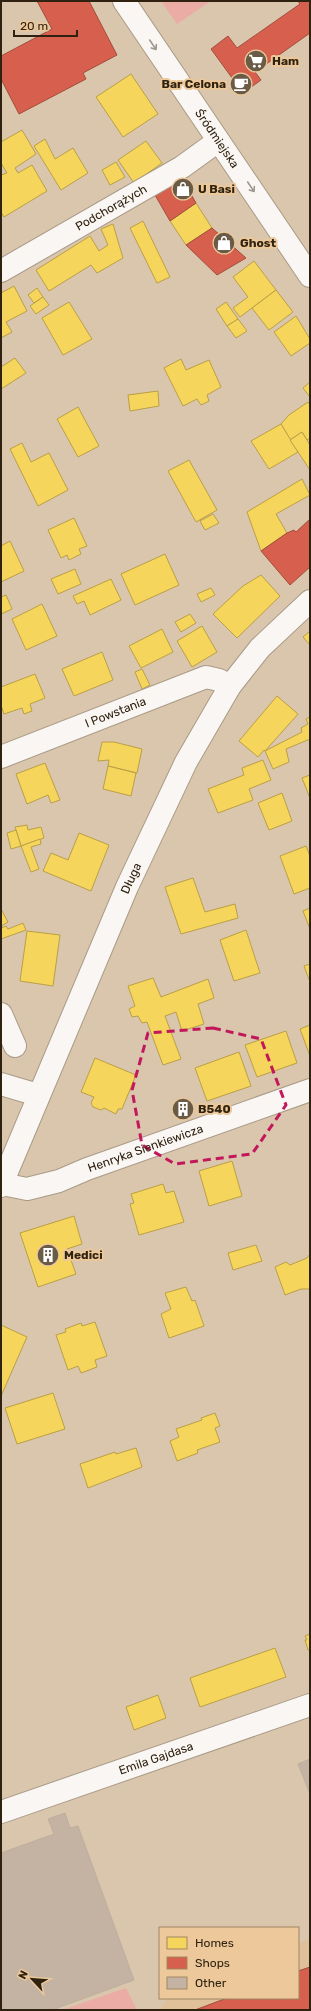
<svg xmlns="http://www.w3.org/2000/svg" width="311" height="2011" viewBox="0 0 311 2011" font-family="Rubik,sans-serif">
<rect width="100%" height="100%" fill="#d9c6ad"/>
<polygon fill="#dfc098" points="310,1939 310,2010 160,2010 167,1998 298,1998 298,1944"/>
<g fill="#ebaca6">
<polygon points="161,1 211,1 177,24"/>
<polygon points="126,1988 137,2010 62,2010"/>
</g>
<g fill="#f6d55c" stroke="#ba9f45">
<polygon points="131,74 158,114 123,137 96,97"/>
<polygon points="22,130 36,154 15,168 18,173 32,165 47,191 4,217 1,212 1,175 7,173 1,163 1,142"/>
<polygon points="45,139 55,159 73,148 88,173 61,190 34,146"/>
<polygon points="146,141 162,163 134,183 118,160"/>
<polygon points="116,162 125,177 110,185 102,170"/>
<polygon points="196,203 212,228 186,245 170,221"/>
<polygon points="143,221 170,277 157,283 130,228"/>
<polygon points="113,224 123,258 97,273 91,265 49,291 36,270 90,236 99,251 108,245 101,229"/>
<polygon points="254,261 276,290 240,317 233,308 248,297 233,277"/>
<polygon points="14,286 27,311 6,322 12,332 1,338 1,293"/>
<polygon points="37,288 43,297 34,303 28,295"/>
<polygon points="276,290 293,312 269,330 252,308"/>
<polygon points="43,297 49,305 36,314 30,306"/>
<polygon points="69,302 92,339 63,355 42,318"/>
<polygon points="226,302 238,319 227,326 216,309"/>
<polygon points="296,316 310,339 310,343 291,356 274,332"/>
<polygon points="238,319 247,331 236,338 227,326"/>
<polygon points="15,358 26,373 1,389 1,367"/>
<polygon points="181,359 186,370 209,360 221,387 207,395 209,401 201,405 197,399 183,406 164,368"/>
<polygon points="310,382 310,397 303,388"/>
<polygon points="158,391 159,406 130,411 128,395"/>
<polygon points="308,402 310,405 310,438 307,440 302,432 290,440 281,424 289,415"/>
<polygon points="78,407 99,446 78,457 57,419"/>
<polygon points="281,424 298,452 269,469 251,441"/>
<polygon points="302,432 310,445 310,470 290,440"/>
<polygon points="22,443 31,462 49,453 68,490 38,506 10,449"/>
<polygon points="189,460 217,510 196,522 168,471"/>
<polygon points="302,479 310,495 276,514 287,533 261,551 247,512"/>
<polygon points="213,514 219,523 205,530 200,521"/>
<polygon points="74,518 87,546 79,549 81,554 69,560 67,555 61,558 48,530"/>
<polygon points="10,541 24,571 1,582 1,546"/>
<polygon points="165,554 179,585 135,605 121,574"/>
<polygon points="75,569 81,584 58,594 51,579"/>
<polygon points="261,575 280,596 237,638 213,614 243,586"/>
<polygon points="111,579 121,600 90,615 84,601 77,604 73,596"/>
<polygon points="211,588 215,595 201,602 197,594"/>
<polygon points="6,595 12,609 1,614 1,597"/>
<polygon points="42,604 57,636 26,650 12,619"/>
<polygon points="190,614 196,623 181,632 175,622"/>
<polygon points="202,626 217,652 192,667 177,641"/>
<polygon points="162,629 173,652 141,668 129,646"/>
<polygon points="310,631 310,645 303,637"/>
<polygon points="102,652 113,680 74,696 62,669"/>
<polygon points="142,669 150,685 142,689 135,672"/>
<polygon points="35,674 45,698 30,704 32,711 24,714 22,708 4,714 1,705 1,687"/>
<polygon points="277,696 298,714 265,751 264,750 258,757 239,741"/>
<polygon points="310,717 310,739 286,749 289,762 273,769 265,751 302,732 301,728 308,724 306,719"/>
<polygon points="102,742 114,742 142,749 137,773 108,766 109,760 98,761"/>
<polygon points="263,760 271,780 249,789 253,800 218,813 208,789 244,775 242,768"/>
<polygon points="45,763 60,800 51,803 48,795 27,804 16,774"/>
<polygon points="108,766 136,773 131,796 103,789"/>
<polygon points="310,775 310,798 302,778"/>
<polygon points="282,793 292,821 269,830 258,803"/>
<polygon points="27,825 28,830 41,827 44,838 21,846 15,827"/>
<polygon points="16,830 21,846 11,849 7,833"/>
<polygon points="79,833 109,845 91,891 43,871 51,853 68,860"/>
<polygon points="40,839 41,844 31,847 39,869 31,872 21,846"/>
<polygon points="306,846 310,856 310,888 294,894 280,856"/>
<polygon points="193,878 205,912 235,904 238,918 181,934 165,887"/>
<polygon points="310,908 310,929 303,911"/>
<polygon points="1,909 8,922 1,926"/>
<polygon points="23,923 26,930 1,939 1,928 6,926 8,929"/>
<polygon points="246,930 260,973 234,981 220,940"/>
<polygon points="27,931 60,935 53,986 20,981"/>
<polygon points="310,964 310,982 304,966"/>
<polygon points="153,978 161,997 208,979 214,998 198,1004 204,1024 182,1031 176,1012 165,1016 181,1059 163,1065 147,1022 142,1023 138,1016 132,1017 129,1009 135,1006 128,986"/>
<polygon points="310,1025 310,1056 300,1029"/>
<polygon points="286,1031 297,1063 257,1077 245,1045"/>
<polygon points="239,1052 251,1086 207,1101 195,1068"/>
<polygon points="95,1058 136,1075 122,1109 118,1109 116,1114 104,1108 101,1110 93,1107 91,1103 94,1097 81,1092"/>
<polygon points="186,1105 188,1110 180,1113 178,1108"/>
<polygon points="232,1161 242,1196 209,1206 199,1171"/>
<polygon points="163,1184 166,1193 174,1191 184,1222 139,1235 130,1204 134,1203 131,1194"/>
<polygon points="74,1216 82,1244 67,1249 76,1274 38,1287 20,1233"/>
<polygon points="256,1245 262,1261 233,1270 228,1253"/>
<polygon points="310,1254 310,1289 301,1289 285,1295 275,1267 286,1262 290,1265 307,1258"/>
<polygon points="186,1287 192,1301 195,1300 204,1326 169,1338 161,1314 171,1309 165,1293"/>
<polygon points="95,1322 107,1356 95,1360 97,1367 81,1373 78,1366 68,1370 56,1335 66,1332 65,1329 81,1323 82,1326"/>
<polygon points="1,1325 27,1337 1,1396"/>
<polygon points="53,1393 65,1429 17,1444 5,1408"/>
<polygon points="215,1413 220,1426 215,1428 220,1442 197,1450 198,1453 177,1461 170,1441 179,1437 176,1429 202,1420 201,1418"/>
<polygon points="136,1448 142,1467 88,1488 80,1464 115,1452 116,1454"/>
<polygon points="310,1634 310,1650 308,1650 305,1640 307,1640 305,1636"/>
<polygon points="275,1648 286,1677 200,1707 190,1678"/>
<polygon points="158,1695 166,1718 134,1730 126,1707"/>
</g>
<g fill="#d6604d" stroke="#a44d3b">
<polygon points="37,1 89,1 117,55 83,73 86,79 19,114 1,79 1,56 52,29"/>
<polygon points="298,1 310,1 310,33 255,72 261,80 243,93 211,49 228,36 237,48 300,4"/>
<polygon points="181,177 196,203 170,221 155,195"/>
<polygon points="212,228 246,258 217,275 186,245"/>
<polygon points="310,519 310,567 290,585 261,551 287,533 294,530 296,532"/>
<polygon points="310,1967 310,2010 195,2010 227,1998 298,1998 298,1971"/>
</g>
<g fill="#c4b3a2" stroke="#c0ae9d">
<polygon points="310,1759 310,1794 298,1764"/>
<polygon points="65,1813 70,1828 78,1826 134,1980 52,2010 1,2010 1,1853 54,1834 48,1819"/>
</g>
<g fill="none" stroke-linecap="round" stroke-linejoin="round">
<g stroke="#a99a86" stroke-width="24">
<g id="minor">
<path id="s1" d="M124 1 310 276"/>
<path id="s2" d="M1 271 182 167 218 141"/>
<path id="s3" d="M1 757 206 677 219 680 230 686"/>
<polyline points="1,1014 15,1046"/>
<polyline points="1,1084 38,1095"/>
<path id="s4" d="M2 1184 27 1189 59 1181 87 1169 310 1090"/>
<path id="s5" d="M1 1186 127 887 186 762 230 686 260 648 310 601"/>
<path id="s6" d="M1 1812 310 1705"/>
</g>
</g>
<use href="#minor" stroke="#f9f6f3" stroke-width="22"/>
</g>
<defs><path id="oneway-shaft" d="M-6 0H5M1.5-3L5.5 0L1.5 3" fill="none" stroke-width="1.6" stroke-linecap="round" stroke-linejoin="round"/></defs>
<g stroke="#9e978d">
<use href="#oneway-shaft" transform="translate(153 45) rotate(56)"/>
<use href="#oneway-shaft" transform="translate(251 187) rotate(56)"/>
</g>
<path fill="none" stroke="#c2185b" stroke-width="3" stroke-dasharray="8 5" stroke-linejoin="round" d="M213 1028 261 1039 286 1105 252 1154 175 1164 142 1145 132 1090 148 1033Z"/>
<defs>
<g id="supermarket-disc" transform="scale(1.15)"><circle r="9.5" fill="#6a5b47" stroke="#ecc89a"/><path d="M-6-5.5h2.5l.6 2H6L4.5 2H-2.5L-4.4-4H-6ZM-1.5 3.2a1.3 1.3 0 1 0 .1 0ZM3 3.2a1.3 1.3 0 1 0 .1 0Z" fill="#fff"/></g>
<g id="cafe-disc" transform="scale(1.15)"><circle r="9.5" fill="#6a5b47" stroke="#ecc89a"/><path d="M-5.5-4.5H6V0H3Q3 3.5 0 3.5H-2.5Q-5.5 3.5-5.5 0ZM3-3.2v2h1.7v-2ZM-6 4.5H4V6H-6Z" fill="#fff"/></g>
<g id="shop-disc" transform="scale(1.15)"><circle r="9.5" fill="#6a5b47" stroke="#ecc89a"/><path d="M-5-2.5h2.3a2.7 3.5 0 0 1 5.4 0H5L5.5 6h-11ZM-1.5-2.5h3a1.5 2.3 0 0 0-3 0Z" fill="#fff"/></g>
<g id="building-disc" transform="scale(1.15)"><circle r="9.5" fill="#6a5b47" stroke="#ecc89a"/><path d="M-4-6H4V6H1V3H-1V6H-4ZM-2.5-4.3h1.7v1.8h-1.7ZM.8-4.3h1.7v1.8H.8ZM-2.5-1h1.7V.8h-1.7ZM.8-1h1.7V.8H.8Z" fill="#fff"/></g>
</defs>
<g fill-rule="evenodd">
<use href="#supermarket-disc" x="256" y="61"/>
<use href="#cafe-disc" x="241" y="84"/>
<use href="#shop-disc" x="183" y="189"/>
<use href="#shop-disc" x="224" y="243"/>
<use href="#building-disc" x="183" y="1109"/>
<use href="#building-disc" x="48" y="1255"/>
</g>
<g text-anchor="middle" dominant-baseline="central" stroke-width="4" stroke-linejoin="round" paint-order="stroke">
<g font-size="12" font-weight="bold" fill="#2f2210" stroke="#ecc89a" text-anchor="start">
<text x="272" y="61">Ham</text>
<text x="226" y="84" text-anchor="end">Bar Celona</text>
<text x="198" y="189">U Basi</text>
<text x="240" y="243">Ghost</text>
<text x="198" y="1109">B540</text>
<text x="64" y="1255">Medici</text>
</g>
<g font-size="12" fill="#2f2210" stroke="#ecc89a">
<text stroke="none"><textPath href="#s1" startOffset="166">Śródmiejska</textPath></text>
<text stroke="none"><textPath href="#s2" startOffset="127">Podchorążych</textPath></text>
<text stroke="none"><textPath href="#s3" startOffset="123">I Powstania</textPath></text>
<text stroke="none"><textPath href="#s5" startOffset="334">Długa</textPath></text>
<text stroke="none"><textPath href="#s4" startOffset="151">Henryka Sienkiewicza</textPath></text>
<text stroke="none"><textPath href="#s6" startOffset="164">Emila Gajdasa</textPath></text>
</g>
</g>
<rect width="311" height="2011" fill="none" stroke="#2f2210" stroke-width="4"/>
<rect x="159" y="1927" width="140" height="72" fill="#ecc89a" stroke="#a08663"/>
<rect x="167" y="1937" width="20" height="12" fill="#f6d55c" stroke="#a08663"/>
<text x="195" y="1947" font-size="12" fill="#2f2210">Homes</text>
<rect x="167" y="1957" width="20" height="12" fill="#d6604d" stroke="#a08663"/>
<text x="195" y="1967" font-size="12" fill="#2f2210">Shops</text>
<rect x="167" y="1977" width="20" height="12" fill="#c4b3a2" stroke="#a08663"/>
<text x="195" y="1987" font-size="12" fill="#2f2210">Other</text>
<g transform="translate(32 1979) rotate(296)" stroke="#ecc89a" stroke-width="3" paint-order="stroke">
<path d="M0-3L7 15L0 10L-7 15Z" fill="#2f2210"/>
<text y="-6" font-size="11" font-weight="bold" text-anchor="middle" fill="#2f2210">N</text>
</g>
<path d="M14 30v6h63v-6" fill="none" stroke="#2f2210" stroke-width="2"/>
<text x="20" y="30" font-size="12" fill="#2f2210" stroke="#ecc89a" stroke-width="3" paint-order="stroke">20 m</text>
</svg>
